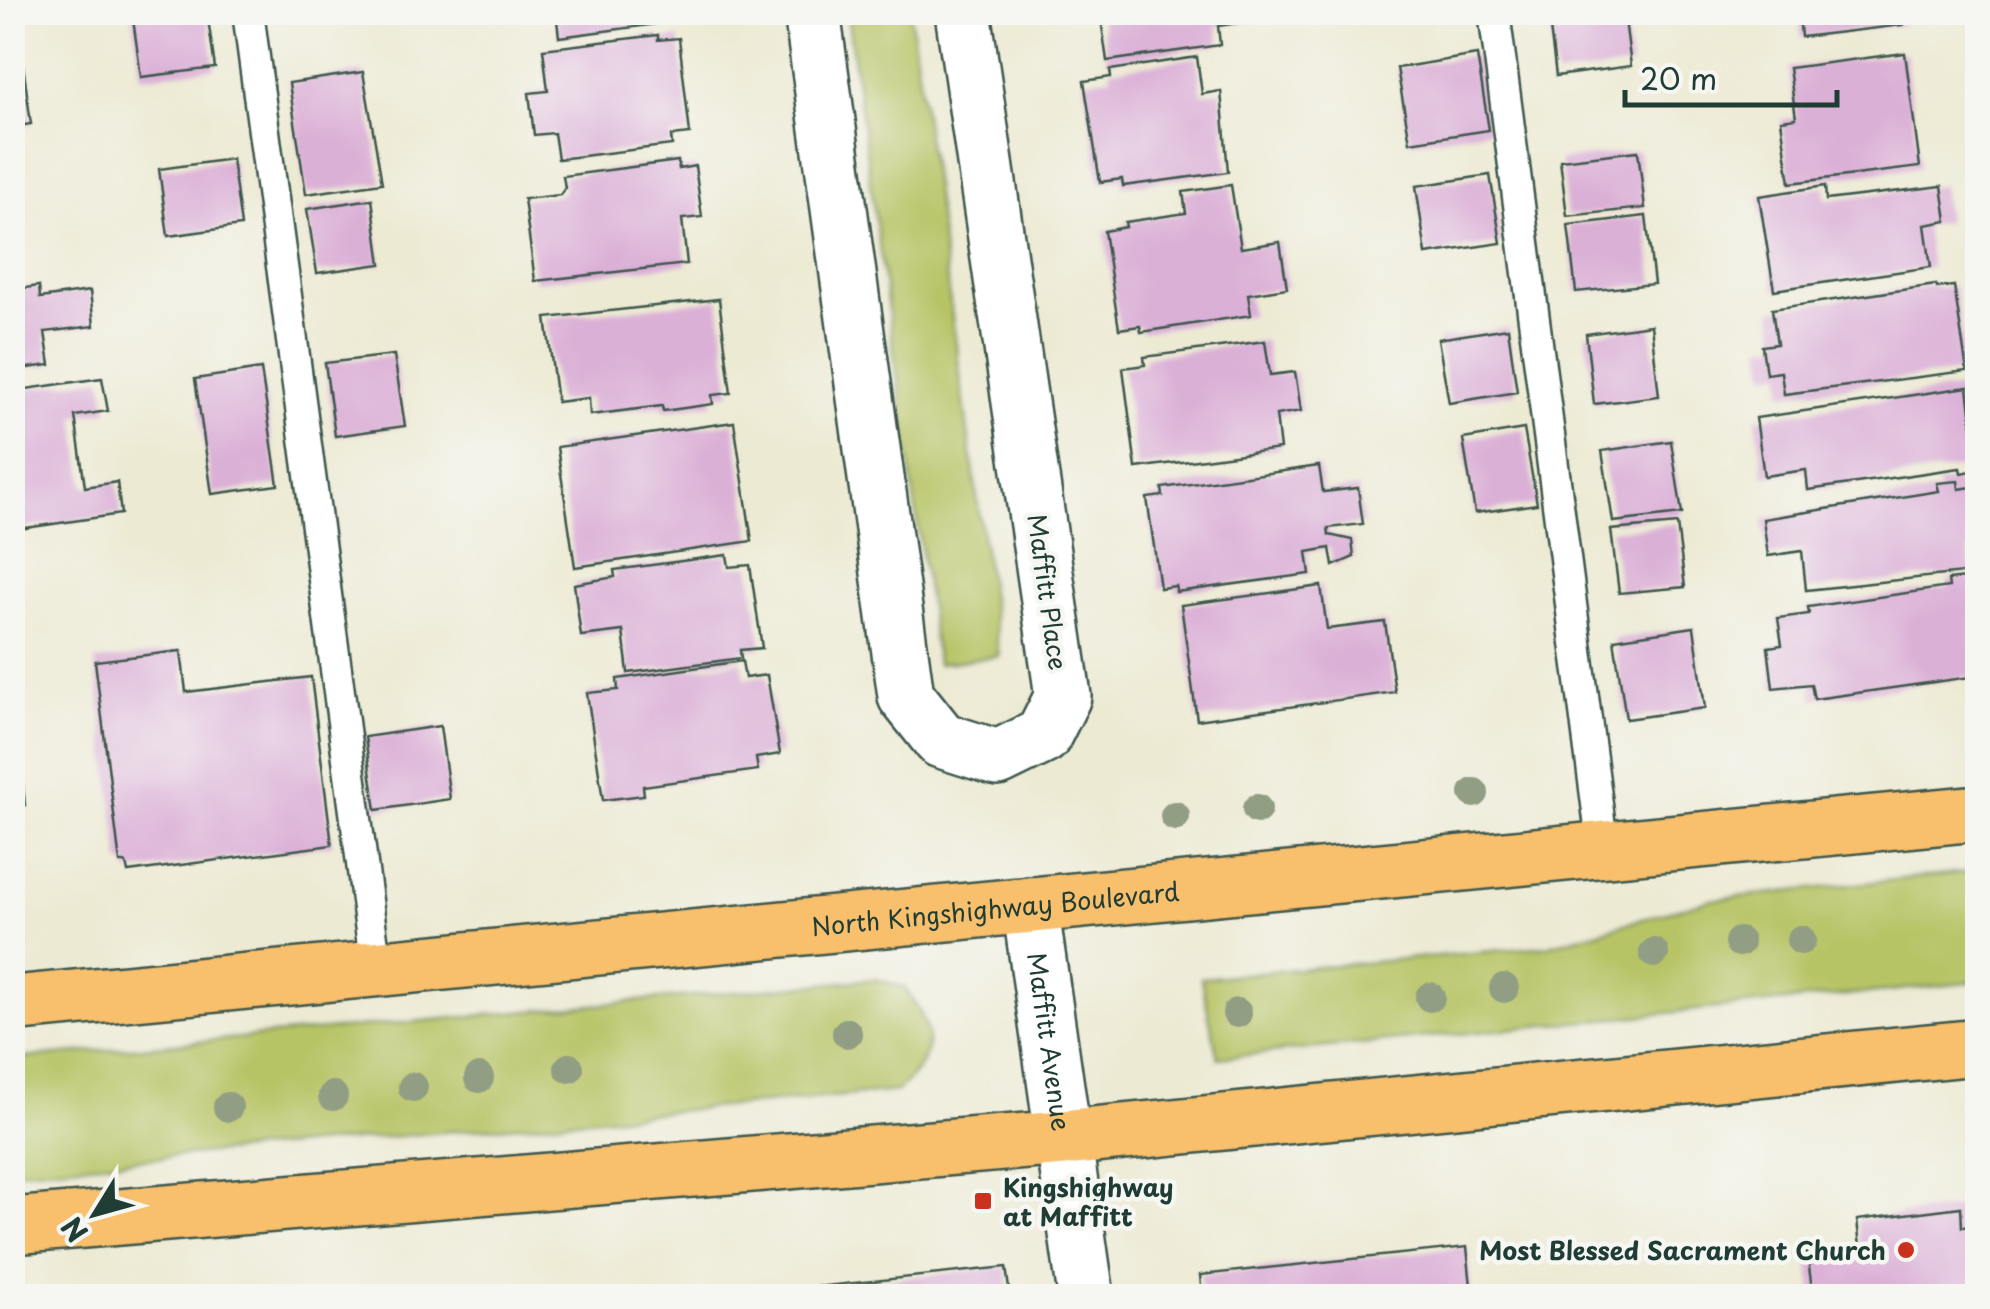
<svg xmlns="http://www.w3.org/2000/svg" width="1990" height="1309" viewBox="0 0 1990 1309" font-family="'Playpen Sans',sans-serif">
<rect width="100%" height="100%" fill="#f6f6f2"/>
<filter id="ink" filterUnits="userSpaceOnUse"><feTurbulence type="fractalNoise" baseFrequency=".01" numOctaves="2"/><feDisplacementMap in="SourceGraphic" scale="20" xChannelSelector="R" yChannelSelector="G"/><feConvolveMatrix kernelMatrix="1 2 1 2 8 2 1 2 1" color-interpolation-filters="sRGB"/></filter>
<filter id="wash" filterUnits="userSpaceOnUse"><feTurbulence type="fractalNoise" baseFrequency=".0048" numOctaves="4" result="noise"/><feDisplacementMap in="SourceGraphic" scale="40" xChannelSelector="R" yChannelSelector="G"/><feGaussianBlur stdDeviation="2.25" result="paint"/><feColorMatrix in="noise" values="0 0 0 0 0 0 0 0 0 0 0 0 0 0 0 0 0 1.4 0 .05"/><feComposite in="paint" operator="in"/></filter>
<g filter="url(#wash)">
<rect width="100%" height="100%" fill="#edead4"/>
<g fill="#b7c466" stroke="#6b804d" stroke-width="2.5">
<polygon points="847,13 910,13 999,656 937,664"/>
<polygon points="1977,871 1977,982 1218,1058 1201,978 1547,946 1709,900"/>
<path d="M875 979 904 987C935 1030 939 1055 897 1091L13 1171V1059Z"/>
</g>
<g id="blocks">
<g fill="#dbb0d7">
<polygon points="132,12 207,12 215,68 141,77"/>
<polygon points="556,12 671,12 672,22 559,37"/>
<polygon points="1100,12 1257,12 1258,20 1218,26 1220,45 1107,61"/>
<polygon points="1548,12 1624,12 1631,66 1556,76"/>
<polygon points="1775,12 1901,12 1903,25 1801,37 1799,15 1775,19"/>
<polygon points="658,35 658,40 679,38 690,134 671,136 672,145 558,159 554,133 534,135 529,93 548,91 543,49"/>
<polygon points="1905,53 1920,167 1790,183 1781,120 1796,118 1789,68"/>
<polygon points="1477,55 1489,130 1410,142 1397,68"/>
<polygon points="22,57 31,124 12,127 12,59"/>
<polygon points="1197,57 1202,94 1221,91 1228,172 1123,186 1122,179 1100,182 1084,81 1111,77 1110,70"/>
<polygon points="363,72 382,183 306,194 289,83"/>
<polygon points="1638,151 1645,208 1567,216 1560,160"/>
<polygon points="232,159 241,226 168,236 159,169"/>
<polygon points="678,161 679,169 695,166 702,217 682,219 687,264 535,281 524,199 560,195 565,188 563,176"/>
<polygon points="1490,175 1501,243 1426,254 1416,186"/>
<polygon points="1231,185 1241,248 1280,242 1287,288 1248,294 1251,315 1141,332 1140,326 1119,329 1104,231 1126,227 1125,222 1186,213 1183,192"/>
<polygon points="1825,186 1826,200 1942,186 1947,221 1925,225 1931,267 1774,290 1759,196"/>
<polygon points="372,199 381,264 317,273 307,209"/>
<polygon points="1646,216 1654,284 1576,292 1568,225"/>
<polygon points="1936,285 1937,288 1954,286 1967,371 1784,394 1781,372 1766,374 1762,346 1777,344 1772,309"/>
<polygon points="39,286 40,298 90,291 94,326 45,332 50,365 12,370 12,290"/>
<polygon points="719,299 731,393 712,395 713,404 663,411 662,406 590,415 589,398 557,402 546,318"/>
<polygon points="1651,325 1659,396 1594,404 1586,334"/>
<polygon points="1508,328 1517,392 1449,403 1438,339"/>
<polygon points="1265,341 1270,375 1295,372 1301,411 1276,415 1280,449 1136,468 1123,368 1145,365 1144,357"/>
<polygon points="394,355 405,426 335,436 325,363"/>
<polygon points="261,369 278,485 212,494 195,379"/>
<polygon points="102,378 108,411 75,416 85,487 117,482 121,514 12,530 12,391"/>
<polygon points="1968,387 1978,470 1961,473 1960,468 1808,490 1806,470 1764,476 1756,418"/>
<polygon points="734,422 752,541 575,567 557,447"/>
<polygon points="1524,429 1537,504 1475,513 1463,439"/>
<polygon points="1671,441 1682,514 1613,522 1602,451"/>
<polygon points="1319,466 1323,492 1358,488 1363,524 1328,528 1329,535 1352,540 1354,557 1333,566 1330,548 1307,552 1310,574 1176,592 1176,586 1160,588 1147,498 1163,496 1162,488"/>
<polygon points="1958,481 1959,489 1978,486 1978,550 1969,551 1972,572 1806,590 1802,551 1768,556 1763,519 1939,491 1937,483"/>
<polygon points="1677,524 1685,587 1619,593 1611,530"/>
<polygon points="727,555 729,567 750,565 762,648 740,650 741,658 628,673 623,631 581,636 574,584 615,577 614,570"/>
<polygon points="1974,577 1975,584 1978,584 1978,676 1814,699 1811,684 1773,688 1768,647 1782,645 1778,618 1809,614 1808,607 1949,587 1948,580"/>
<polygon points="1321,586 1327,629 1385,622 1395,692 1197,720 1181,605"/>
<polygon points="1694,627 1705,708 1626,719 1614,639"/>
<polygon points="181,651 186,692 311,677 332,845 128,872 126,863 120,863 95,661"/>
<polygon points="742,661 745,678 767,675 780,754 756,758 758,770 643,786 644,795 603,800 587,693 618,690 617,679"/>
<polygon points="12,725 17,725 25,805 12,806"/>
<polygon points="440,726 450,799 376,810 365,737"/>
<polygon points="1961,1207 1962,1227 1978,1225 1978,1296 1813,1296 1807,1253 1860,1247 1857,1220"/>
<polygon points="1467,1247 1472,1296 1202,1296 1200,1275"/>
<polygon points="1006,1267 1010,1296 768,1296 767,1292"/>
</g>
</g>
</g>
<g filter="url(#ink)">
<use href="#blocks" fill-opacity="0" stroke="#3e574c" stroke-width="2.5"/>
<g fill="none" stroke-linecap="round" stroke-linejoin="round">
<g stroke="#3e574c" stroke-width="35">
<g id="lane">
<polyline points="248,12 376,968"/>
<polyline points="1494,12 1603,850"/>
</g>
</g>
<g stroke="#3e574c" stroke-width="60">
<g id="street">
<polyline points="812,12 906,696 941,740 998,758 1043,736 1063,696 963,12"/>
<path id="s1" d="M1030 905 1086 1296"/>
</g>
</g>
<g stroke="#3e574c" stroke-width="60">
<g id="primary">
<path id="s2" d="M12 1004 1978 813"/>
<polyline points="12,1226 1063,1138 1978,1047"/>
</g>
</g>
<use href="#lane" stroke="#fff" stroke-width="30"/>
<use href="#street" stroke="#fff" stroke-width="55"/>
<use href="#primary" stroke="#f8bf6c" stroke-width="55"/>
</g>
<g fill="#919e83">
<circle cx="1474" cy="793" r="15"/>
<circle cx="1257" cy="809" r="15"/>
<circle cx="1175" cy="816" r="15"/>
<circle cx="1801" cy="940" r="15"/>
<circle cx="1739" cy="942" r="15"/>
<circle cx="1654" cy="953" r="15"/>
<circle cx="1504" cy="988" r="15"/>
<circle cx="1430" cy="997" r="15"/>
<circle cx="1237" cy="1013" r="15"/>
<circle cx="847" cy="1033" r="15"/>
<circle cx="569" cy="1068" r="15"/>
<circle cx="479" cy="1078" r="15"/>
<circle cx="413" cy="1087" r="15"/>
<circle cx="333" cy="1096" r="15"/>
<circle cx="228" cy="1107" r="15"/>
</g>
</g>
<g fill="#c8321e" stroke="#f6f6f2" stroke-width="4">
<rect x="973" y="1191" width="20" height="20" rx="5"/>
<circle cx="1906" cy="1250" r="10"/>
</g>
<g text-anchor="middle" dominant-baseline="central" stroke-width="9" stroke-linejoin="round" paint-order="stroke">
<g font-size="25" fill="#1f3d34" stroke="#f6f6f2">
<text transform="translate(1048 592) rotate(82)">Maffitt Place</text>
<text stroke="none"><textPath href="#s2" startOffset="988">North Kingshighway Boulevard</textPath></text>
<text stroke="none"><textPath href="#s1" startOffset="138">Maffitt Avenue</textPath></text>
</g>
<g font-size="25" font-weight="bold" fill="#1f3d34" stroke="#f6f6f2" text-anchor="start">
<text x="1003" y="1187">Kingshighway<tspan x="1003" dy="29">at Maffitt</tspan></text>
<text x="1886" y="1250" text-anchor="end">Most Blessed Sacrament Church</text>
</g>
</g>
<rect width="1990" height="1309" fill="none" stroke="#f6f6f2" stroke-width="50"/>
<g transform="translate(95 1214) rotate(233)" stroke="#f6f6f2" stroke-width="8" paint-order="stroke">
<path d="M0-8L18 38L0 25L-18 38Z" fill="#1f3d34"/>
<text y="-15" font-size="28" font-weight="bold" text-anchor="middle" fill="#1f3d34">N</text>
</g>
<path d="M1625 90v15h212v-15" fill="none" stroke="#1f3d34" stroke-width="5"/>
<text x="1640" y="90" font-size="30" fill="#1f3d34" stroke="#f6f6f2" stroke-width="8" paint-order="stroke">20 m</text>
</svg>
